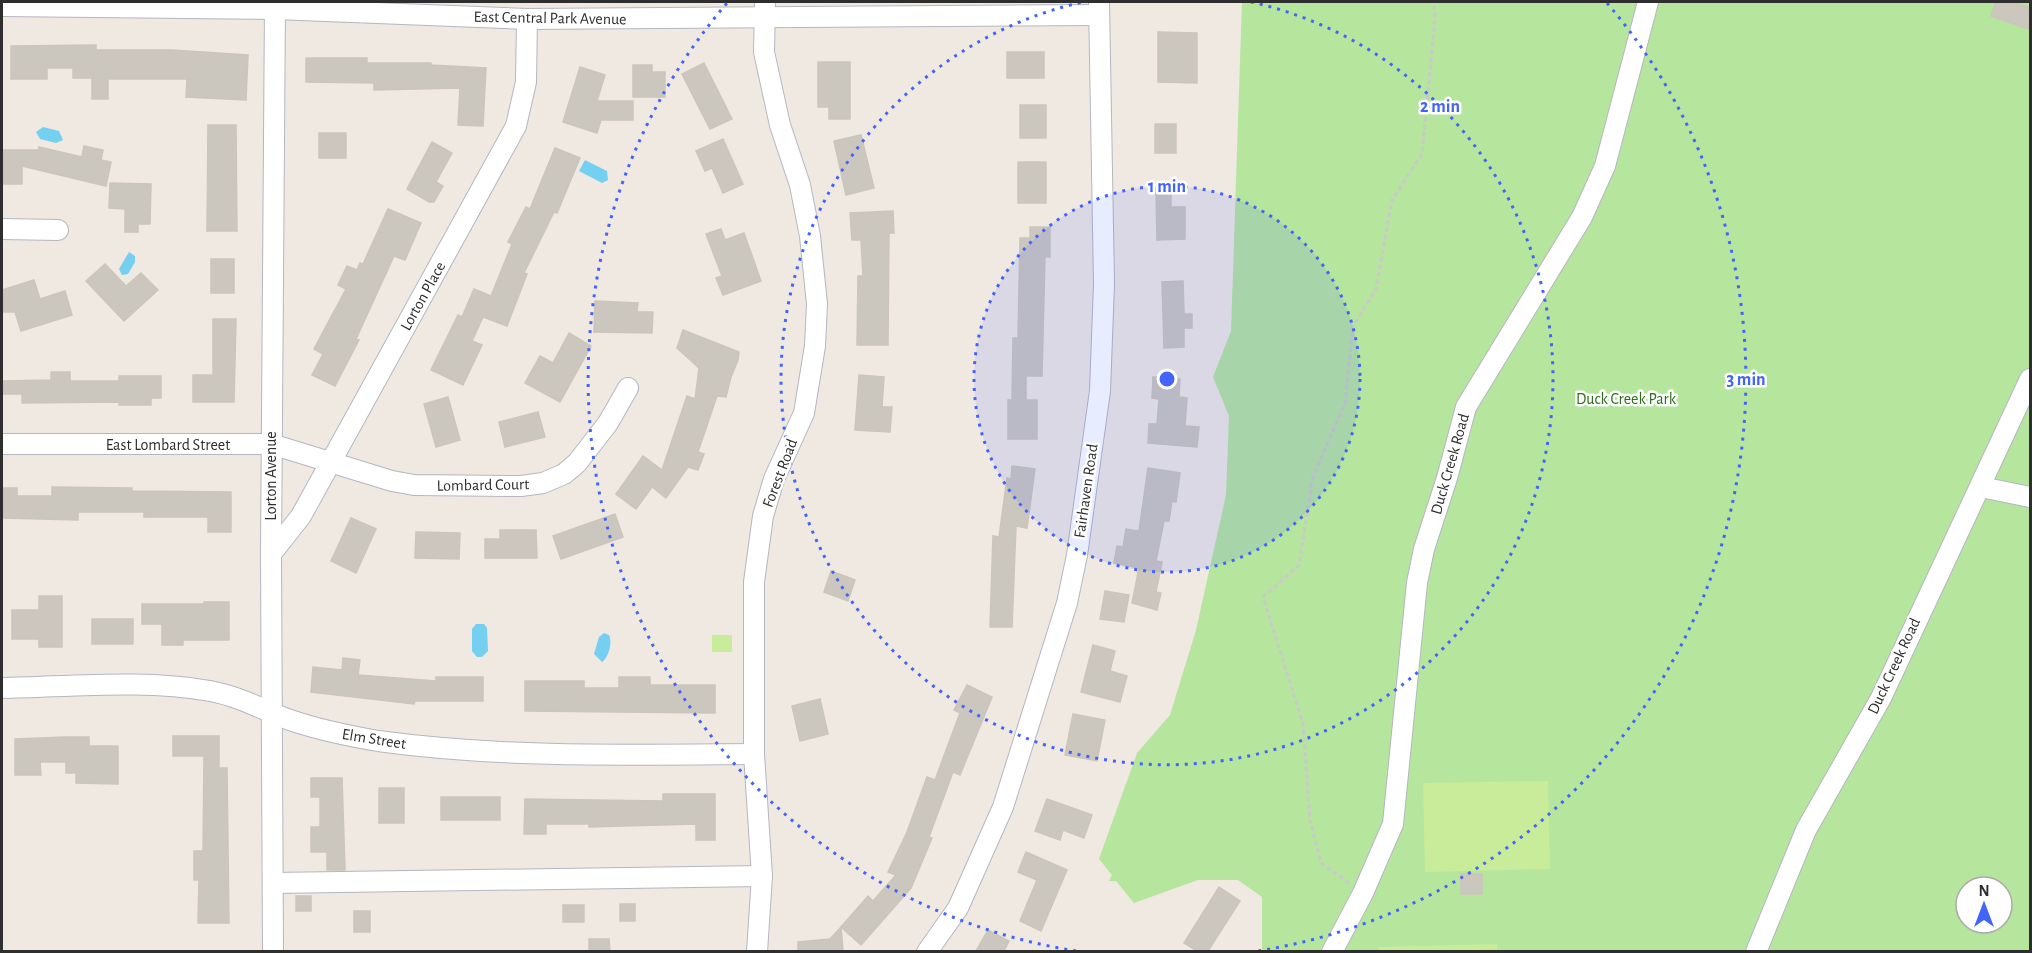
<svg xmlns="http://www.w3.org/2000/svg" width="2032" height="953" viewBox="0 0 2032 953" font-family="'Alegreya Sans',sans-serif">
<rect width="100%" height="100%" fill="#efe9e1"/>
<path fill="#b6e59e" fill-rule="evenodd" d="M1242 2H2030V951H1262V897L1238 880H1198L1134 903 1116 881H1109L1112 875 1099 859 1137 753 1170 715 1196 630 1226 495 1229 416 1213 377 1231 331ZM1966 887H2002V923H1966Z"/>
<g fill="#c9ec9a">
<rect x="712" y="635" width="20" height="17"/>
<polygon points="1548,781 1550,869 1425,872 1423,783"/>
<polygon points="1497,944 1497,951 1379,951 1378,947"/>
</g>
<g fill="#75cff0">
<polygon points="43,127 59,131 63,140 56,143 40,139 36,132"/>
<polygon points="585,160 607,171 608,180 602,183 579,171"/>
<polygon points="129,252 135,256 135,262 128,274 122,275 119,269"/>
<polygon points="476,624 484,624 487,628 488,651 482,657 477,657 472,651 472,629"/>
<path d="M604 633 609 635C613 643 608 658 602 662L594 654 599 637Z"/>
</g>
<g fill="#cbc7bf" stroke="#cbc5ba" stroke-width="1.5">
<polygon points="1996,2 2012,2 2031,8 2028,29 1991,16"/>
<polygon points="1158,32 1197,33 1197,83 1158,82"/>
<polygon points="96,45 96,50 172,50 248,55 246,100 186,97 187,79 108,79 108,99 92,99 92,78 73,78 73,68 47,68 47,79 11,79 11,46"/>
<rect x="1007" y="52" width="37" height="26"/>
<polygon points="306,58 367,58 367,63 431,63 431,65 486,68 483,126 458,125 460,88 374,90 374,83 306,82"/>
<polygon points="818,62 850,62 850,119 829,119 829,107 818,107"/>
<polygon points="704,63 732,119 710,129 682,74"/>
<polygon points="633,65 652,65 652,72 665,72 665,97 633,97"/>
<polygon points="580,67 605,75 597,101 633,101 633,120 601,120 597,133 563,122"/>
<rect x="1020" y="105" width="26" height="33"/>
<rect x="1155" y="124" width="21" height="29"/>
<polygon points="208,125 236,125 237,231 207,231"/>
<rect x="319" y="133" width="27" height="25"/>
<polygon points="861,135 874,188 846,195 834,141"/>
<polygon points="723,139 743,184 723,193 712,168 705,171 696,151"/>
<polygon points="432,142 452,153 436,182 443,186 434,202 429,202 407,189"/>
<polygon points="84,146 103,150 101,160 111,162 106,186 22,166 22,184 2,184 2,150 39,150 39,147 82,157"/>
<polygon points="555,148 580,158 557,213 554,212 524,273 527,274 507,326 483,317 472,341 482,345 463,385 431,370 458,315 462,317 474,289 491,296 512,244 508,242 526,207 530,209"/>
<rect x="1018" y="162" width="28" height="41"/>
<polygon points="110,183 151,184 150,224 138,224 138,232 125,232 125,209 109,208"/>
<polygon points="1156,189 1171,189 1171,207 1185,207 1185,239 1157,240"/>
<polygon points="388,209 421,223 405,260 394,256 356,339 359,340 335,386 312,375 323,354 314,349 346,289 338,285 347,266 357,270 360,263 363,264"/>
<polygon points="893,211 894,233 889,233 888,345 857,345 858,276 863,276 861,240 852,240 850,213"/>
<polygon points="1030,227 1050,227 1050,257 1045,257 1042,376 1026,376 1026,400 1037,400 1037,439 1008,439 1008,400 1012,400 1013,338 1018,338 1020,238 1030,238"/>
<polygon points="721,229 725,240 744,233 761,281 723,295 716,278 722,276 706,234"/>
<rect x="211" y="259" width="23" height="34"/>
<polygon points="105,264 126,286 141,273 158,290 124,321 86,281"/>
<polygon points="34,280 40,299 65,291 72,315 21,331 15,312 2,312 2,290"/>
<polygon points="1183,281 1184,314 1192,314 1192,328 1184,328 1184,347 1164,348 1162,282"/>
<polygon points="595,301 638,303 637,312 653,312 652,333 594,332"/>
<polygon points="213,319 236,319 234,402 193,402 193,375 213,375"/>
<polygon points="683,330 739,352 738,360 731,377 726,397 717,396 698,452 704,454 698,470 688,467 666,498 652,487 636,509 616,494 643,456 662,470 687,396 695,399 699,368 677,348"/>
<polygon points="569,333 591,346 560,402 525,383 540,356 553,363"/>
<polygon points="51,372 70,372 70,381 119,381 119,376 161,376 161,398 151,398 151,405 119,405 119,402 22,403 22,394 2,394 2,381 51,380"/>
<polygon points="859,375 884,377 882,407 892,407 890,432 855,430"/>
<polygon points="1153,377 1180,379 1179,397 1187,398 1185,426 1199,427 1197,447 1148,443 1149,424 1157,424 1159,399 1152,398"/>
<polygon points="448,397 460,440 436,447 424,404"/>
<polygon points="538,412 545,437 505,447 499,422"/>
<polygon points="1012,466 1035,469 1027,528 1016,526 1012,627 990,627 993,536 999,537 1007,478 1011,479"/>
<polygon points="1148,468 1180,473 1176,502 1172,501 1169,521 1164,521 1156,561 1162,562 1156,592 1161,593 1157,610 1132,603 1139,568 1114,563 1117,546 1123,547 1126,529 1139,531"/>
<polygon points="52,487 132,488 132,491 231,492 231,532 208,532 208,517 144,517 144,512 78,512 78,520 2,518 2,488 17,488 17,496 52,496"/>
<polygon points="615,514 623,537 561,559 553,536"/>
<polygon points="351,518 376,529 356,573 331,561"/>
<polygon points="500,530 536,530 537,558 485,558 485,539 500,539"/>
<polygon points="416,532 460,533 459,559 415,558"/>
<polygon points="831,571 855,580 848,601 824,592"/>
<polygon points="1105,591 1129,595 1124,622 1100,619"/>
<polygon points="39,596 62,596 62,647 39,647 39,639 12,639 12,610 39,610"/>
<polygon points="204,602 229,602 229,640 183,640 183,645 162,645 162,624 142,624 142,604 204,604"/>
<rect x="92" y="619" width="41" height="25"/>
<polygon points="1093,645 1115,651 1110,671 1127,676 1120,702 1081,692"/>
<polygon points="343,658 360,660 358,675 436,681 436,677 483,677 483,701 415,701 414,704 311,692 313,667 342,670"/>
<polygon points="619,677 650,677 650,685 715,685 715,713 525,711 525,681 584,681 584,688 619,688"/>
<polygon points="967,685 992,697 960,775 953,772 929,837 932,838 911,888 861,945 841,927 868,896 873,901 896,875 888,872 907,832 927,777 935,780 960,713 954,710"/>
<polygon points="820,699 828,734 800,741 792,706"/>
<polygon points="1073,714 1105,720 1097,761 1065,755"/>
<polygon points="173,736 219,736 219,768 227,768 229,923 198,923 199,880 194,880 194,851 203,851 204,756 173,756"/>
<polygon points="66,737 89,737 89,746 118,746 118,784 76,783 76,773 66,773 66,762 40,762 41,775 15,775 15,739"/>
<polygon points="311,778 342,778 345,870 327,870 327,852 311,852 311,827 320,827 320,797 311,797"/>
<rect x="379" y="788" width="25" height="35"/>
<polygon points="663,794 715,794 715,840 696,840 696,824 589,827 589,824 546,824 546,834 524,834 525,799 663,801"/>
<rect x="441" y="797" width="59" height="23"/>
<polygon points="1047,799 1092,815 1084,838 1063,830 1060,840 1035,831"/>
<polygon points="1026,852 1067,870 1041,931 1020,921 1037,880 1018,872"/>
<rect x="1461" y="874" width="21" height="20"/>
<polygon points="1219,887 1240,901 1208,951 1197,951 1184,943"/>
<rect x="296" y="896" width="15" height="15"/>
<rect x="620" y="904" width="15" height="17"/>
<rect x="563" y="905" width="21" height="17"/>
<rect x="354" y="911" width="16" height="21"/>
<polygon points="841,927 843,951 798,951 798,942 830,939"/>
<polygon points="988,930 1009,941 1004,951 976,951"/>
<polygon points="589,939 609,939 610,951 589,951"/>
</g>
<g fill="none" stroke-linecap="round" stroke-linejoin="round">
<g stroke="#b4b7c1" stroke-width="22">
<g id="minor">
<polyline points="2,6 275,9 527,19 1099,15"/>
<polyline points="2,229 58,230"/>
<polyline points="2,444 271,444 392,481 414,485 521,486 543,483 564,474 577,463 608,423 628,388"/>
<polyline points="1981,487 2030,497"/>
<polyline points="271,554 301,516 516,126 526,82 527,19"/>
<path d="M2 688C68 687 144 679 210 691 238 696 263 710 290 720 319 730 349 736 378 741 503 758 628 755 754 754"/>
<polyline points="273,883 762,876"/>
<polyline points="273,952 271,554 275,2"/>
<polyline points="757,952 762,876 754,754 754,582 763,516 774,479 804,413 815,346 817,304 810,236 800,185 780,125 764,52 765,2"/>
<polyline points="927,952 958,908 1003,807 1067,603 1077,555 1100,391 1104,284 1099,2"/>
<polyline points="1332,952 1363,893 1393,824 1417,583 1424,549 1447,478 1466,407 1582,217 1605,166 1648,2"/>
<polyline points="1756,952 1806,830 1881,698 2030,379"/>
</g>
</g>
<g stroke="#c9c9c9" stroke-width="3" stroke-dasharray="4.5 3" stroke-linecap="butt">
<polyline points="1349,883 1321,863 1310,820 1303,724 1263,597 1299,565 1313,477 1345,403 1353,326 1376,289 1392,200 1422,154 1435,19 1434,2"/>
<polyline points="2028,952 2030,950"/>
</g>
<use href="#minor" stroke="#fff" stroke-width="20"/>
</g>
<circle cx="1167" cy="379" r="193" fill="#4264fb" fill-opacity=".12"/>
<g fill="none" stroke="#4264fb" stroke-width="3" stroke-dasharray="3 6">
<circle cx="1167" cy="379" r="193"/>
<path d="M1251 2A386 386 0 1 1 1083 2"/>
<path d="M1076 951A579 579 0 0 1 727 3M1607 3A579 579 0 0 1 1258 951"/>
</g>
<g text-anchor="middle" dominant-baseline="central" stroke-width="5" stroke-linejoin="round" paint-order="stroke">
<g font-size="16" fill="#2e2e2e" stroke="#fff">
<text transform="translate(550 18) rotate(1)">East Central Park Avenue</text>
<text transform="translate(423 296) rotate(-61)">Lorton Place</text>
<text x="168" y="445">East Lombard Street</text>
<text transform="translate(1450 464) rotate(-74)">Duck Creek Road</text>
<text transform="translate(780 473) rotate(-69)">Forest Road</text>
<text transform="translate(271 476) rotate(-90)">Lorton Avenue</text>
<text transform="translate(483 485) rotate(-1)">Lombard Court</text>
<text transform="translate(1086 491) rotate(-82)">Fairhaven Road</text>
<text transform="translate(1894 666) rotate(-65)">Duck Creek Road</text>
<text transform="translate(374 739) rotate(9)">Elm Street</text>
</g>
<g font-size="16" fill="#2c6e1b" stroke="#fff">
<text x="1626" y="399">Duck Creek Park</text>
</g>
</g>
<circle cx="1167" cy="379" r="9" fill="#4264fb" stroke="#fff" stroke-width="3"/>
<g font-size="18" text-anchor="middle" font-weight="bold" fill="#4264fb" stroke="#fff" stroke-width="5" stroke-linejoin="round" paint-order="stroke">
<text x="1440" y="112">2 min</text>
<text x="1167" y="192">1 min</text>
<text x="1746" y="385">3 min</text>
</g>
<rect width="2032" height="953" fill="none" stroke="#2e2e2e" stroke-width="6"/>
<g transform="translate(1984 905)"><circle r="28" fill="#ffffff" stroke="#ababab" stroke-width="1.5"/>
<path d="M0-4.5L10 22L0 15L-10 22Z" fill="#4264fb"/>
<text y="-9" font-size="16" font-weight="bold" text-anchor="middle" fill="#2e2e2e">N</text>
</g>
</svg>
